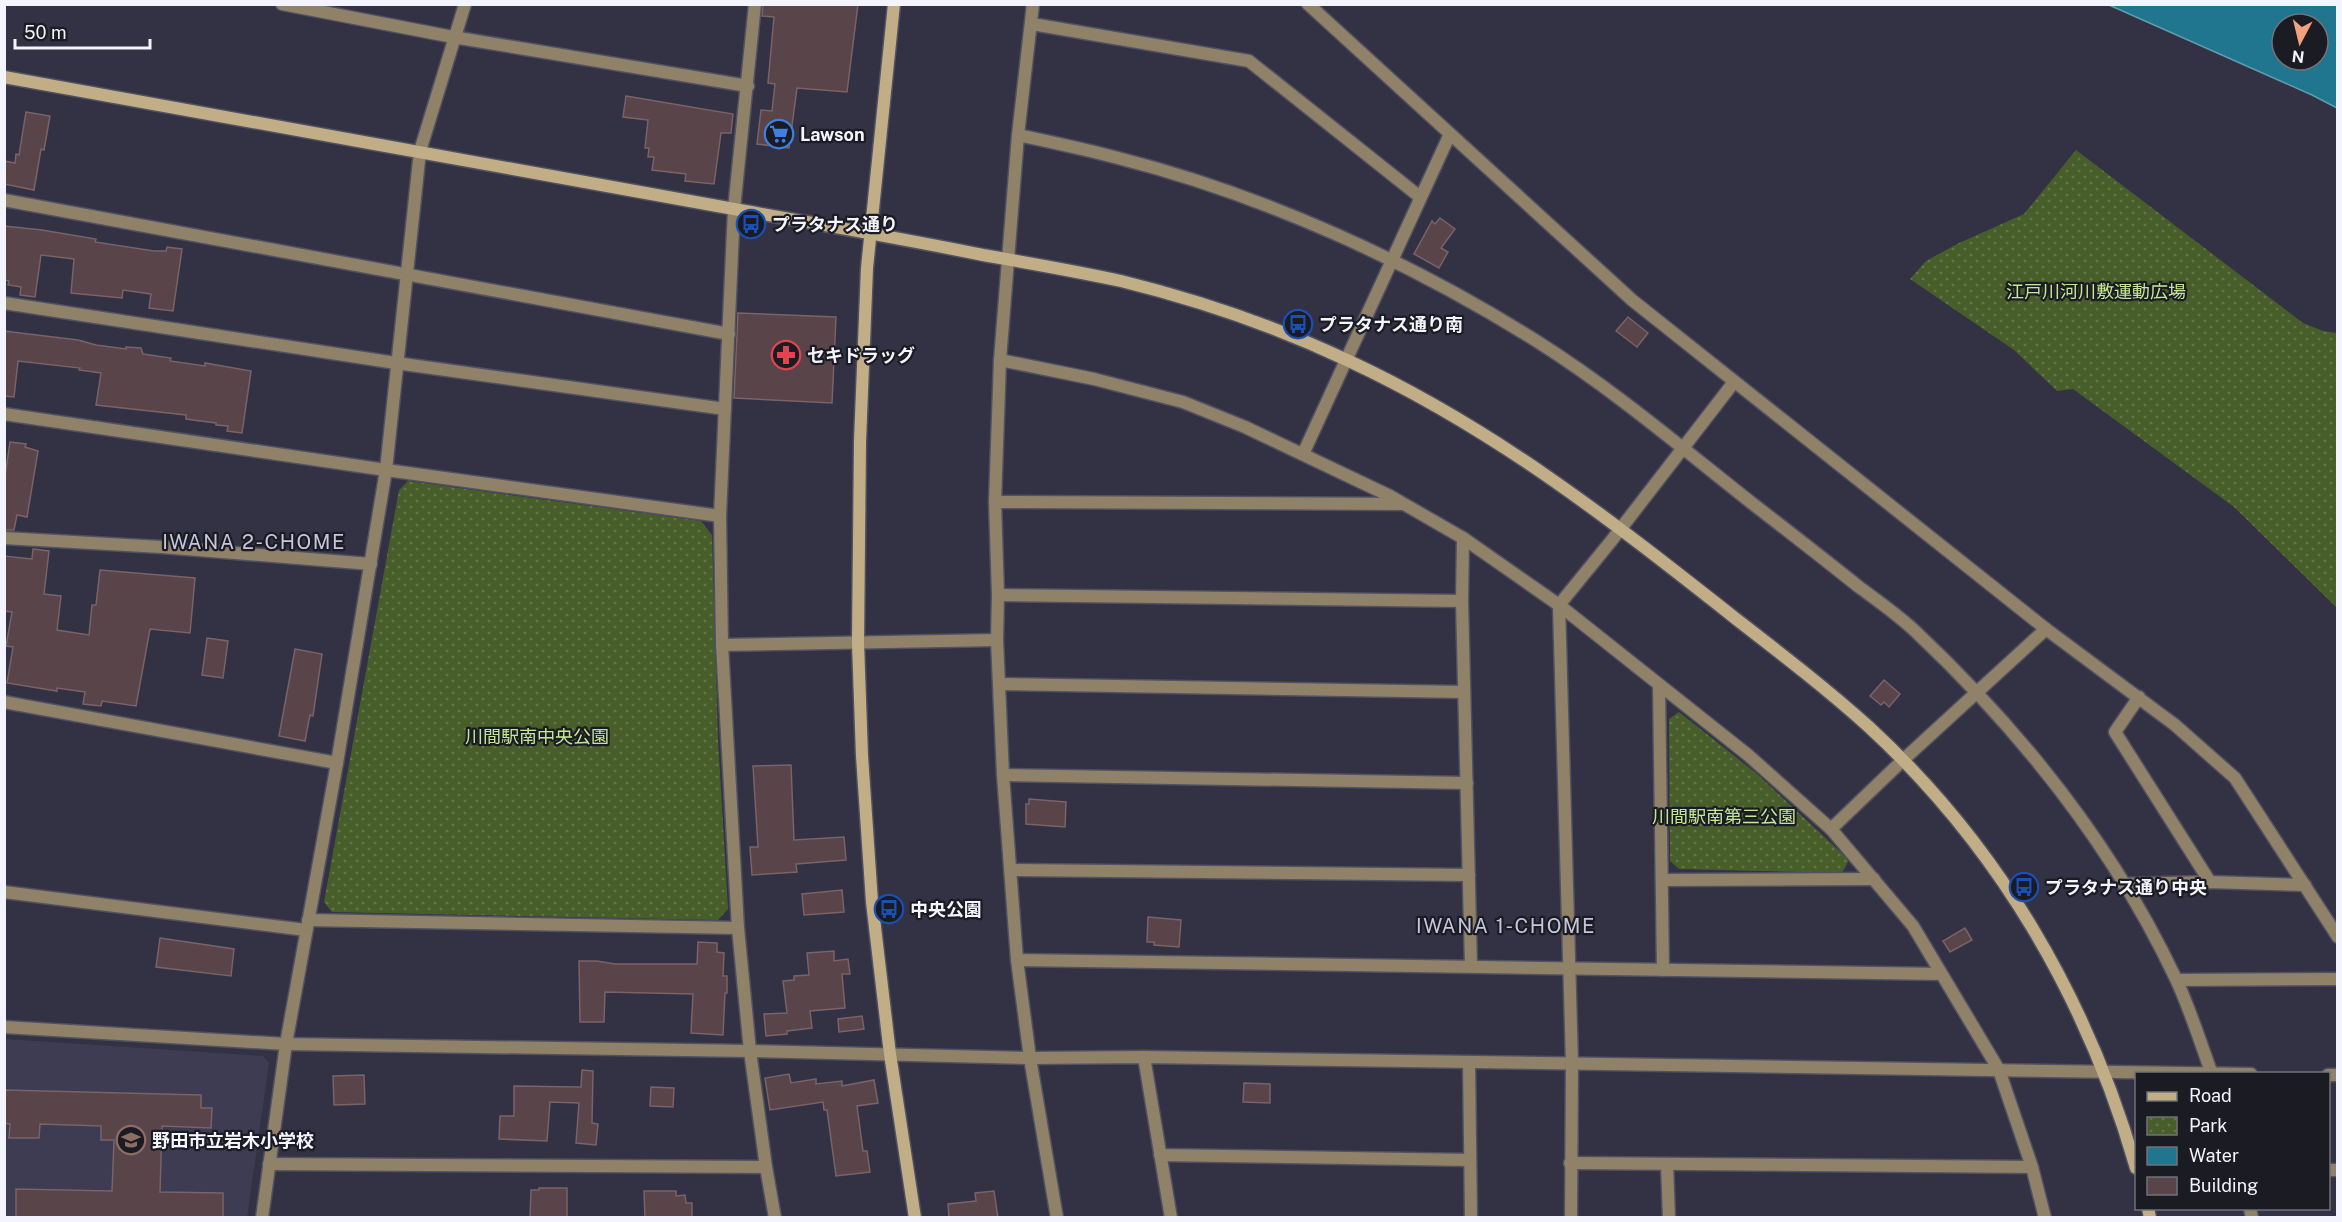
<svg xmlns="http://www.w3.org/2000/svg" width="2342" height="1222" viewBox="0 0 2342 1222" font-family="'Public Sans','Noto Sans JP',sans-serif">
<defs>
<pattern id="park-dots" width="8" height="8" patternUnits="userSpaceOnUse" patternTransform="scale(1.5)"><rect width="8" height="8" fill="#485e2a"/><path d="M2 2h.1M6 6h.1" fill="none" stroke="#63764a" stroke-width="1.8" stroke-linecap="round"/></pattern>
</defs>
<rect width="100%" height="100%" fill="#323244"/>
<polygon fill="#3d3c53" points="4,1039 263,1056 269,1063 247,1217 5,1217"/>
<g fill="url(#park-dots)">
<polygon points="2076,150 2303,323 2323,331 2337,333 2337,608 2234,507 2073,389 2057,391 2014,350 1910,279 1926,261 1959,243 2024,214"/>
<polygon points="408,481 701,521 712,535 718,739 728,909 718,920 332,912 324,902 399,490"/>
<polygon points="1679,712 1756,773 1849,860 1842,873 1679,869 1670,861 1669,719"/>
</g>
<path fill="#1f768e" stroke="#5f9caf" stroke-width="1.5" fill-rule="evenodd" d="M2109 5H2337V108L2312 95ZM2282 24H2318V60H2282Z"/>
<g fill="#59444a" stroke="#796268" stroke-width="1.5">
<polygon points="763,4 858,4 847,92 797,88 789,148 757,144 761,110 772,111 775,84 768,83 774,17 762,16"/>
<polygon points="626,96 733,114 731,133 721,133 714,184 685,181 686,174 652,170 654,157 648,157 649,148 645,148 648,120 623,117"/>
<polygon points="26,112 50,116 44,150 41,149 34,190 4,184 4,161 15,163 16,154 19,155"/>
<polygon points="1440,218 1455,229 1441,248 1448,252 1439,268 1414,254 1432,221 1435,224"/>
<polygon points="4,226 42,230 96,239 95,242 154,251 166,251 167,247 182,249 173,311 149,308 151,294 123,290 122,298 71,293 74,259 41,255 35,297 20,295 21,287 8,285 9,281 4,280"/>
<polygon points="738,313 836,317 832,403 734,398"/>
<polygon points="1628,317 1648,333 1637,347 1616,331"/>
<polygon points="4,331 78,340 96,345 126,349 126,347 141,348 143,354 171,358 170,361 205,366 205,363 251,371 242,433 227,431 228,426 216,425 216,423 186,419 186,415 96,405 101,373 79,370 80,368 18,361 14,397 4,396"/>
<polygon points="10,442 26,444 25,447 38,451 27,517 17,515 14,530 4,530 4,483"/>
<polygon points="33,549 49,551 44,594 61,596 57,630 89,635 92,605 96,605 100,570 195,578 190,633 150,629 136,706 102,701 101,706 83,704 85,692 57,688 57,691 7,683 13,647 6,646 12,612 4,611 4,556 32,559"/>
<polygon points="207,638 228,641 223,678 202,675"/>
<polygon points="295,649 322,654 313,716 310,715 305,741 279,736"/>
<polygon points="1884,680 1900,694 1889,707 1884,702 1881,705 1870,696"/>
<polygon points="791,765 794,840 844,837 846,860 796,864 797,872 752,875 750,847 758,847 753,766"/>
<polygon points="1029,799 1066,802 1065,827 1026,824 1026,804 1029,804"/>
<polygon points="842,890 844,912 804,915 802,894"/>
<polygon points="1148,917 1181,920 1179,947 1154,945 1154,942 1147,942"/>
<polygon points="1965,928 1972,940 1950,952 1943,941"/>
<polygon points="160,938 234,949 231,976 156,967"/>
<polygon points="698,942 717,943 717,952 724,953 723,976 727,976 727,993 725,993 723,1035 691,1033 693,994 605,992 604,1022 580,1022 579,961 597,961 615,964 697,964"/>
<polygon points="834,951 834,961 848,959 850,974 842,974 845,1008 810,1011 812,1028 787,1031 787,1034 766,1036 764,1014 787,1013 783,981 794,980 794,976 809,975 807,953"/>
<polygon points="862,1016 864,1029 839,1032 838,1019"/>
<polygon points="582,1070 593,1071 592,1123 598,1124 596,1145 576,1143 579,1103 550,1102 547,1141 499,1139 500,1116 514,1116 514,1086 581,1087"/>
<polygon points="789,1074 791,1083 816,1079 816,1084 842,1081 842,1086 874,1080 878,1103 857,1106 863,1151 867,1151 870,1172 836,1176 827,1110 824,1110 823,1102 770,1110 765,1078"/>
<polygon points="364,1075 365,1104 334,1105 333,1076"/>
<polygon points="1244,1083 1270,1084 1270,1103 1243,1102"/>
<polygon points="651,1087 674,1088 673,1107 650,1106"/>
<polygon points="4,1090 201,1095 201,1108 212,1108 211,1128 162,1126 160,1192 223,1193 223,1218 16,1218 16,1189 112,1191 114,1140 101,1140 101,1126 40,1124 39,1138 9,1138 10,1124 4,1123"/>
<polygon points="539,1188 567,1188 567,1218 530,1218 531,1190 539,1190"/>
<polygon points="644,1191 676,1191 676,1196 685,1195 686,1203 692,1203 692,1218 645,1218"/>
<polygon points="994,1191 998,1218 949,1218 948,1204 976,1201 975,1193"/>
</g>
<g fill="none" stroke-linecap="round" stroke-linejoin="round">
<g stroke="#515162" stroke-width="15">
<g id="street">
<polyline points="282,4 453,37 748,86"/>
<polyline points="755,4 734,209 720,516 722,645 738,928 750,1051 766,1167 775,1218"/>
<polyline points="1033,4 1018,135 1000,360 995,502 998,595 997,640 1003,775 1017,960 1030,1058 1057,1218"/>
<polyline points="1308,4 1632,300 2046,629 2175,725 2235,778 2338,937"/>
<polyline points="1032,24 1249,61 1420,197"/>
<path d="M1018 135C1051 142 1085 149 1118 158 1264 195 1411 262 1538 342 1614 390 1682 448 1753 504 1788 531 1824 559 1859 587 1878 601 1898 615 1915 631 2020 730 2113 846 2175 977 2190 1008 2200 1042 2212 1074"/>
<polyline points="4,200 729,334"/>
<polyline points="4,303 396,363 725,409"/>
<polyline points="1000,360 1094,379 1183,402 1245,427 1390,496 1463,538 1559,605 1748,755 1831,829 1913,926 1999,1070 2032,1167 2045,1218"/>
<polyline points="4,414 386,470 720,516"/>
<polyline points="1303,454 1450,134"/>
<polyline points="995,502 1402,504"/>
<polyline points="4,538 161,547 371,564"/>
<polyline points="1463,538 1462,601 1471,966"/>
<polyline points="998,595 1462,601"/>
<polyline points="722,645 997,640"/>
<polyline points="1000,684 1464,692"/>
<polyline points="1659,686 1663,970"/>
<polyline points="2139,697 2115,732 2210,882"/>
<polyline points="4,702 337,763"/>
<polyline points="1003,775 1467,783"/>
<polyline points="1831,829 1903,760 2046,629"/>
<polyline points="1011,870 1469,875"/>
<polyline points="1662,880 1874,879"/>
<polyline points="2123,884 2210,882 2305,885"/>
<polyline points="4,892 306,930"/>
<polyline points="308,920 738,928"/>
<polyline points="1017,960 1941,974"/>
<polyline points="2177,980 2338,979"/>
<polyline points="4,1027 286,1044 750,1051 1030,1058 1144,1057 2251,1074"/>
<polyline points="1144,1057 1171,1218"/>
<polyline points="1469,1062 1471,1218"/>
<polyline points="2328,1075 2338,1075"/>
<polyline points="1160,1155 1470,1160"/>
<polyline points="1570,1163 2032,1167"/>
<polyline points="269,1164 766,1167"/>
<polyline points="1667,1164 1669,1218"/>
<polyline points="2328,1170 2338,1170"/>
<polyline points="2250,1208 2252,1218"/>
<polyline points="262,1218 286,1044 337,763 386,470 420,151 465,4"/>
<polyline points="1571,1218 1572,1063 1559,605 1612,540 1734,382"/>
</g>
</g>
<g stroke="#515162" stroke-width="15">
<g id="secondary">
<polyline points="894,4 867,268 860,441 858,643 862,756 872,902 890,1054 915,1218"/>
<path d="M4 77C251 121 498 167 745 211 824 225 904 239 983 255 1029 263 1075 271 1121 281 1198 300 1277 327 1349 361 1497 430 1613 522 1740 622 1784 656 1828 690 1869 727 1999 847 2087 998 2136 1168"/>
<polyline points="2148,1208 2150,1218"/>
</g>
</g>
<use href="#street" stroke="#8f8269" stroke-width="12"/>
<use href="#secondary" stroke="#c2ae86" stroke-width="12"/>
</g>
<defs>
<g id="supermarket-ring" transform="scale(1.5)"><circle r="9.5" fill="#1b1b23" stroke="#3f7fe0" stroke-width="1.5"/><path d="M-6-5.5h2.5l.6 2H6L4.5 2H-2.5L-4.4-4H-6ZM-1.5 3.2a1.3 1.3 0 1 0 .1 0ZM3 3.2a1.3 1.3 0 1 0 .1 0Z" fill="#3f7fe0"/></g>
<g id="bus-ring" transform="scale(1.5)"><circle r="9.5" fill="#1b1b23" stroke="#1a4fb4" stroke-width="1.5"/><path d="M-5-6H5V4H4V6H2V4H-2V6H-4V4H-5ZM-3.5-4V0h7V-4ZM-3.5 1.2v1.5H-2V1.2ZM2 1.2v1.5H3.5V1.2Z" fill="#1a4fb4"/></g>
<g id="pharmacy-ring" transform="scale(1.5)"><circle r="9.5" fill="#1b1b23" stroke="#e0444e" stroke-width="1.5"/><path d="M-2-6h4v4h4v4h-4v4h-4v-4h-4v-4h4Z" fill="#e0444e"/></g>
<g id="school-ring" transform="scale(1.5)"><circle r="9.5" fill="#1b1b23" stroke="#8d6e63" stroke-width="1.5"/><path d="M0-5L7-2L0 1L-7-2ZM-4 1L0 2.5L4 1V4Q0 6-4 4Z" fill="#8d6e63"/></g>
</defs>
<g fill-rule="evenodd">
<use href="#supermarket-ring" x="779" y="134"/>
<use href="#bus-ring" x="751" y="224"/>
<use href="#bus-ring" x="1298" y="324"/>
<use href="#pharmacy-ring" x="786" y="355"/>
<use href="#bus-ring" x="2024" y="887"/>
<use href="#bus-ring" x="889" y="909"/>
<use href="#school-ring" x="131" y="1140"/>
</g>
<g text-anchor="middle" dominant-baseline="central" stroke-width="4.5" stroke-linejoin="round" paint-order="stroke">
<g font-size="18" font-weight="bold" fill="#f3f4fd" stroke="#1b1b23" text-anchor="start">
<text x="800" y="134">Lawson</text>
<text x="772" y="224">プラタナス通り</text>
<text x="1319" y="324">プラタナス通り南</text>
<text x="807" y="355">セキドラッグ</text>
<text x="2045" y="887">プラタナス通り中央</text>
<text x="910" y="909">中央公園</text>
<text x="152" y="1140">野田市立岩木小学校</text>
</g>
<g font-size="18" fill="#c3e893" stroke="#1b1b23">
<text x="2096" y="291">江戸川河川敷運動広場</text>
<text x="537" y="736">川間駅南中央公園</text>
<text x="1724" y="816">川間駅南第三公園</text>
</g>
<g font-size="20" letter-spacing="1.5" fill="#c5c5dc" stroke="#1b1b23">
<text x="254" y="542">IWANA 2-CHOME</text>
<text x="1506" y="926">IWANA 1-CHOME</text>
</g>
</g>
<rect width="2342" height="1222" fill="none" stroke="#f3f4fd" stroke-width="12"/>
<rect x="2135" y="1072" width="195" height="138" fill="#1b1b23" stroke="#71727a" stroke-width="1.5"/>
<rect x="2147" y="1092" width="30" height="9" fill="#c2ae86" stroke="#71727a" stroke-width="1.5"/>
<text x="2189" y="1102" font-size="18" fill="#f3f4fd">Road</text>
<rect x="2147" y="1117" width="30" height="18" fill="url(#park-dots)" stroke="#71727a" stroke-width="1.5"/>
<text x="2189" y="1132" font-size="18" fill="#f3f4fd">Park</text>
<rect x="2147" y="1147" width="30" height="18" fill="#1f768e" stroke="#71727a" stroke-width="1.5"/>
<text x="2189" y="1162" font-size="18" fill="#f3f4fd">Water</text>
<rect x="2147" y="1177" width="30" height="18" fill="#59444a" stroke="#71727a" stroke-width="1.5"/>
<text x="2189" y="1192" font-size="18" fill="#f3f4fd">Building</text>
<g transform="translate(2300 42) rotate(187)"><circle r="28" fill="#1b1b23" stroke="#71727a" stroke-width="1.5"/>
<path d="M0-4.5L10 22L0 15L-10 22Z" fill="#f1a17d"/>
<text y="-9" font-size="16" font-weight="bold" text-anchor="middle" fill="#f3f4fd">N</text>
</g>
<path d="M15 39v9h135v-9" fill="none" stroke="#f3f4fd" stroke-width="3"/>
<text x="24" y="39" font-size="18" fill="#f3f4fd" stroke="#1b1b23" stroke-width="4.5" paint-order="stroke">50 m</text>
</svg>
